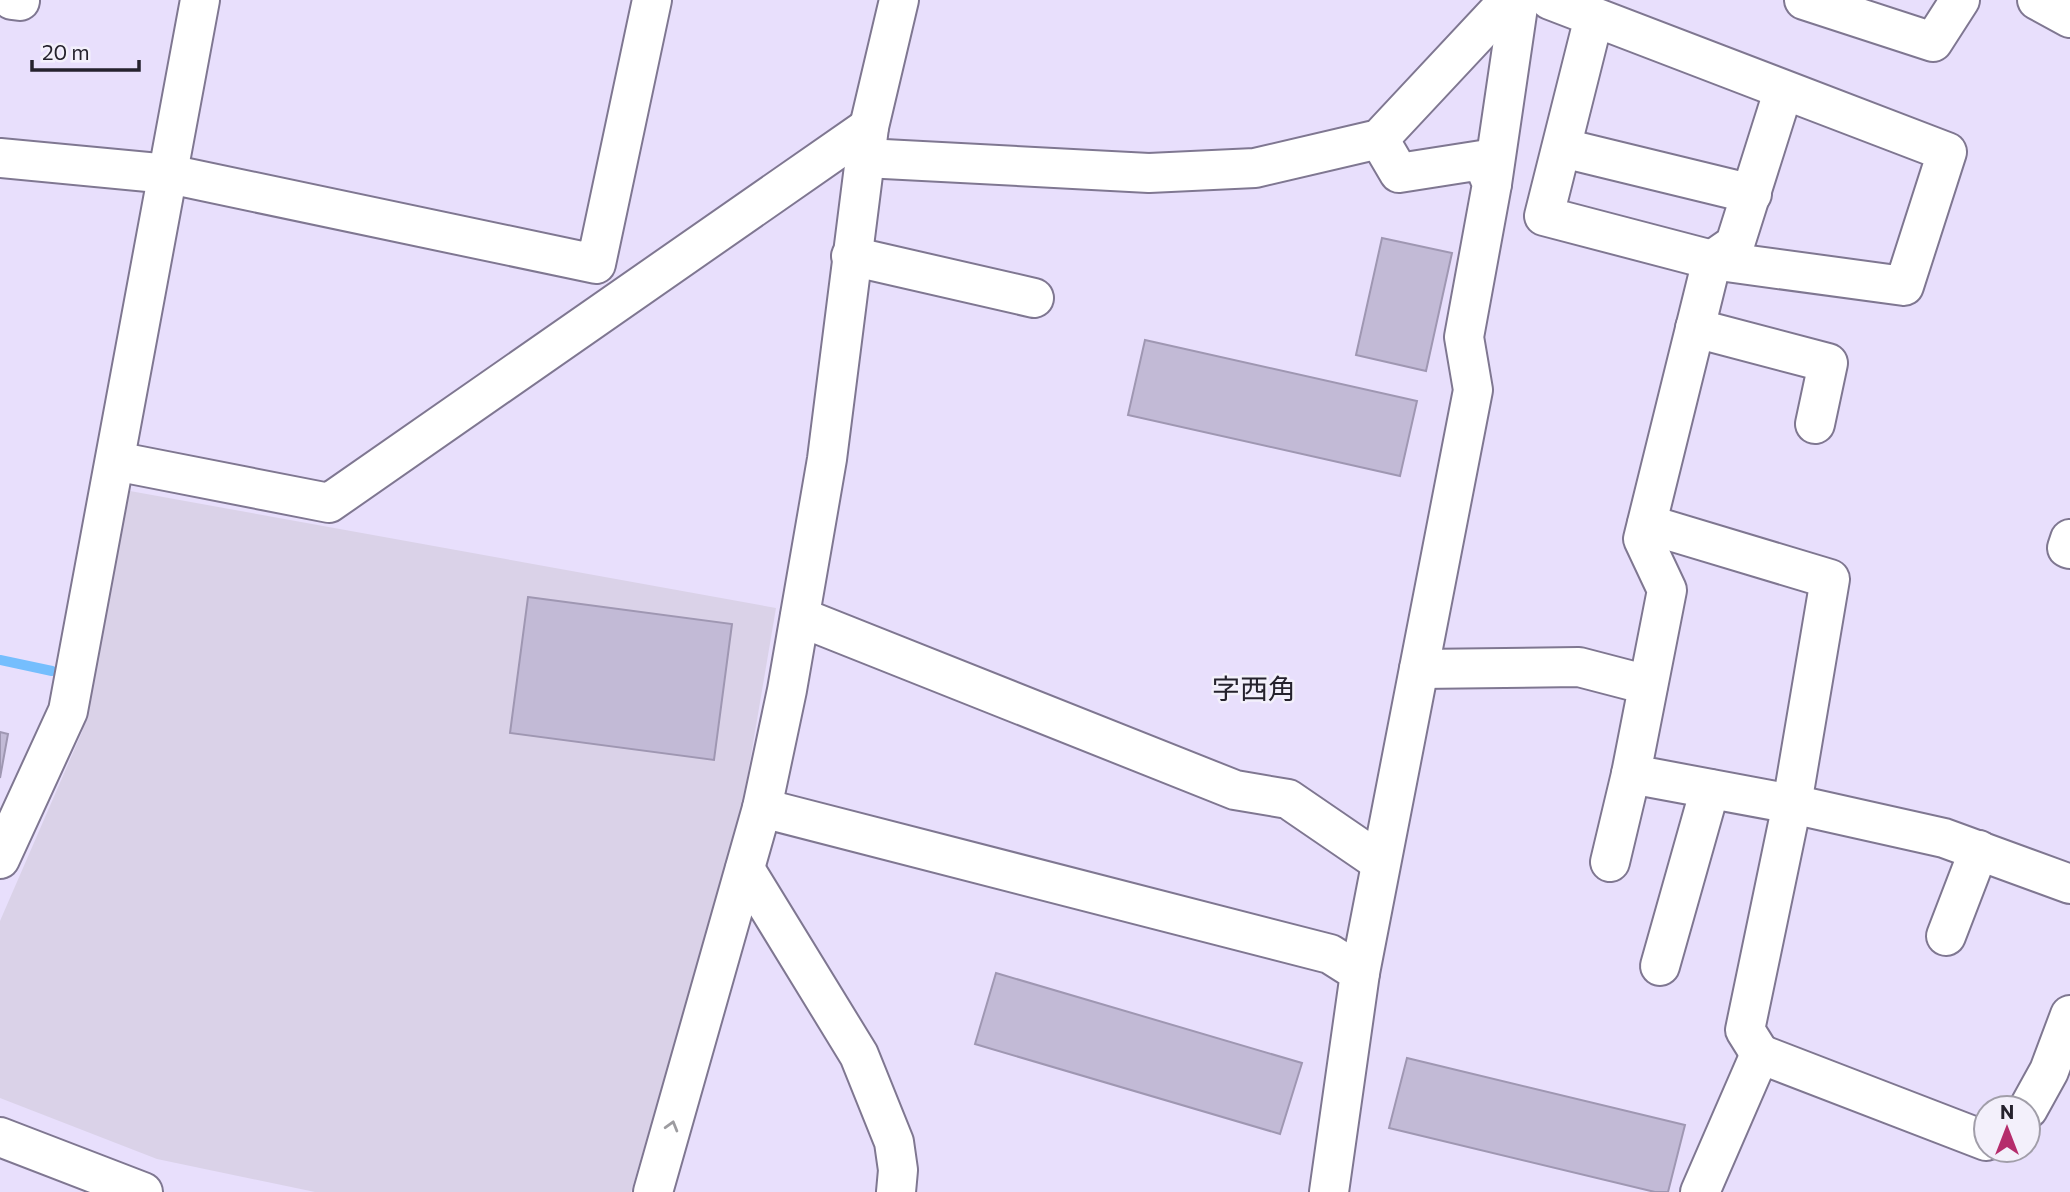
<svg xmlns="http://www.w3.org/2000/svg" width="2070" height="1192" viewBox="0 0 2070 1192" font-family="Commissioner,'Noto Sans JP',sans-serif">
<rect width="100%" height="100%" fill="#e8dffc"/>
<polygon fill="#dad2e8" points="130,491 776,608 740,820 631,1192 315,1192 157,1159 0,1098 0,921 82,732"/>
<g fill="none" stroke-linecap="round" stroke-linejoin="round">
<polyline stroke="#75befd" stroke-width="10" points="0,660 52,671"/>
</g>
<g fill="#c2bad6" stroke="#9f97b2" stroke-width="2">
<polygon points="1382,238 1452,253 1426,371 1356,355"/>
<polygon points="1145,340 1417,401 1400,476 1128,415"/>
<polygon points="528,597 732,624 714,760 510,733"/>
<polygon points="0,732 8,734 0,778"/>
<polygon points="996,973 1302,1063 1280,1134 975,1044"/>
<polygon points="1407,1058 1685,1125 1668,1192 1655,1192 1389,1128"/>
</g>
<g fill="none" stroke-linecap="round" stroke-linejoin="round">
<g stroke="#7f7791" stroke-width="42">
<g id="minor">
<polyline points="12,0 20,1"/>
<polyline points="1550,0 1947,152 1904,286 1712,260 1544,216 1594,17"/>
<polyline points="1804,0 1933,42 1960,0"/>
<polyline points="2037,0 2070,18"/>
<polyline points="1783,92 1735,244 1712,260 1643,539 1667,590 1631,774 1792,804 1944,838 2070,884"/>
<polyline points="1563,148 1752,194"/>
<polyline points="0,158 169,174 596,264 652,0"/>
<polyline points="865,158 1149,173 1255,168 1379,139 1509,0"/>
<polyline points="1492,184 1519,0"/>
<polyline points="851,256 1034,298"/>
<polyline points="1695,328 1828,363 1815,424"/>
<polyline points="115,461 329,503 869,127"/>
<polyline points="1647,524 1830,579 1792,804 1745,1030 1760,1054"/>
<polyline points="2070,539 2067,548 2070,549"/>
<polyline points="800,617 1235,790 1288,799 1380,862"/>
<polyline points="1419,669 1579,667 1648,685"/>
<polyline points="762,808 1330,954 1360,973 1329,1192"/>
<polyline points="0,859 68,711 200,0"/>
<polyline points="1610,862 1631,774"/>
<polyline points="745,869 859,1055 894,1142 898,1170 896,1192"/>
<polyline points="1946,936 1979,850"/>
<polyline points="1660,966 1710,789"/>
<polyline points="1360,973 1473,390 1464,337 1492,184 1482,160 1399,173 1379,139"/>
<polyline points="2028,1109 2049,1071 2070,1015"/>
<polyline points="0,1137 143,1192"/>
<polyline points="653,1192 762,808 787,690 827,459 869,127 899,0"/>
<polyline points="1700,1192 1760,1054 1986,1141"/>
</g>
</g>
<use href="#minor" stroke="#fff" stroke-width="38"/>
</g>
<defs><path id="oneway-chevron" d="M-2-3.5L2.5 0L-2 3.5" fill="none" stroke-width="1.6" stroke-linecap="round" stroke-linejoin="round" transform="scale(1.75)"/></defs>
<use stroke="#9d9ca0" href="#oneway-chevron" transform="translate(672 1126) rotate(-74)"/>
<g text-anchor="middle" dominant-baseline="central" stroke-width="5" stroke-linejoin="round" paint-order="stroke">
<g font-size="28" fill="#25222d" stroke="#f3f0fb">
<text x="1254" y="688">字西角</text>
</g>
</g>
<g transform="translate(2007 1129)"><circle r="33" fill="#f3f0fb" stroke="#a19ea9" stroke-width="2"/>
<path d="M0-5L12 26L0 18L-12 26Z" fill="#b52d6c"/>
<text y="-10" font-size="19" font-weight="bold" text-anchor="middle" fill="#25222d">N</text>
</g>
<path d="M32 60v10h107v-10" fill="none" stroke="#25222d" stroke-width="3.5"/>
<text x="42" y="60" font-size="21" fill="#25222d" stroke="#f3f0fb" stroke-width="5" paint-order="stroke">20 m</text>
</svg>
